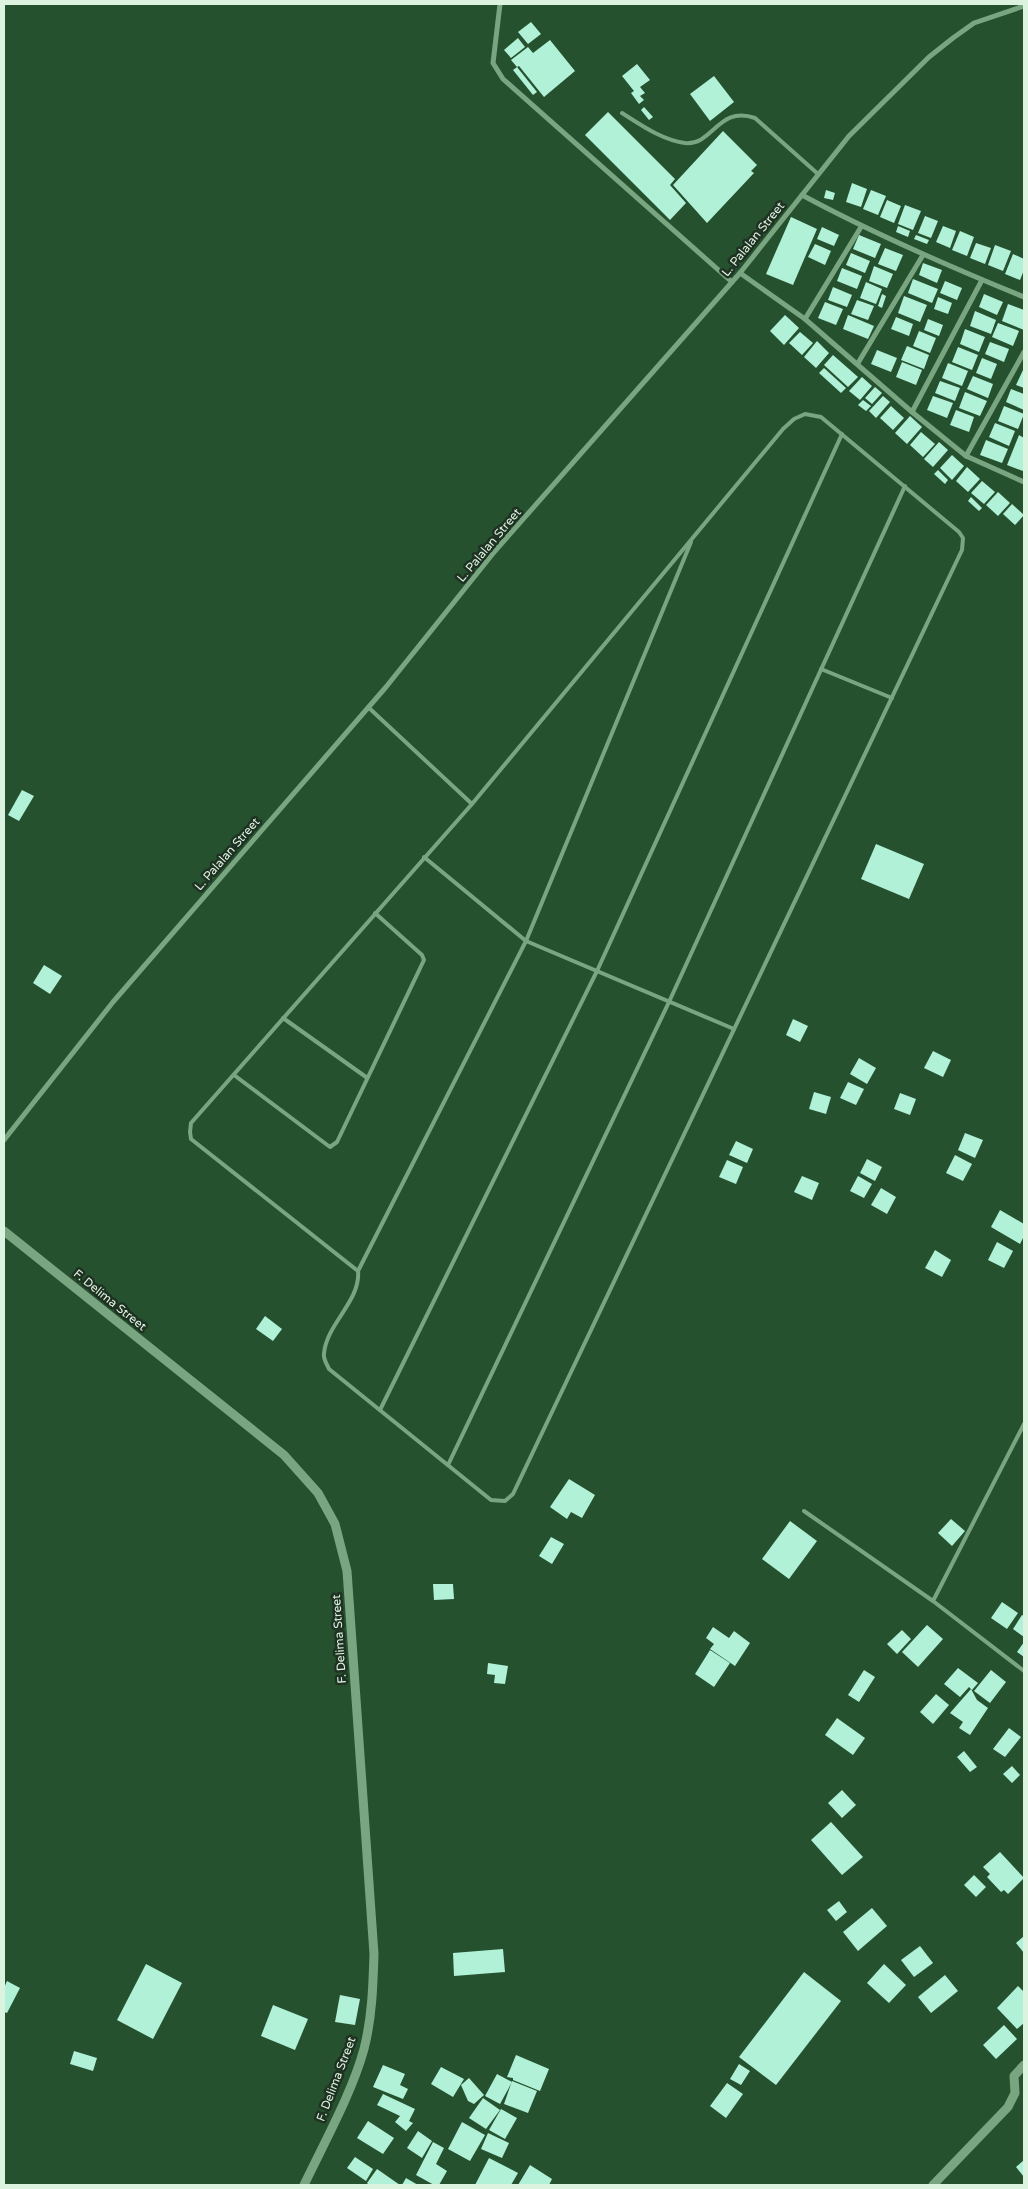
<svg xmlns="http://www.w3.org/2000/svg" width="1028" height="2189" viewBox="0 0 1028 2189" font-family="'Varela Round',sans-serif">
<rect width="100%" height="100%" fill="#26512f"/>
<g fill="#b0f1d8">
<polygon points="531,22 541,34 528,44 518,32"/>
<polygon points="518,38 525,47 511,58 504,50"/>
<polygon points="550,40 575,71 544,97 519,66 517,67 511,60 528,47 533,53"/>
<polygon points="637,64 650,80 640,87 645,93 640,96 644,100 639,104 631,93 634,91 622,76"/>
<polygon points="517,67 537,92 533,95 513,70"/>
<polygon points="714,76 734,102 710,121 690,94"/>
<polygon points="644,107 653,117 649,120 641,110"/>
<polygon points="608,112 675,179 670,185 686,203 670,220 585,135"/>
<polygon points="723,131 757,165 751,171 754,173 707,223 673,185"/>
<polygon points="852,183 867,189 861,207 846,202"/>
<polygon points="826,190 835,193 833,200 824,198"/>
<polygon points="871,190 886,196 878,215 863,209"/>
<polygon points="887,200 901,206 894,223 880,217"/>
<polygon points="905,205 921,211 913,230 898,224"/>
<polygon points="925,216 938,221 931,238 918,233"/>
<polygon points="791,217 817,229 793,285 766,274"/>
<polygon points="898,226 910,231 908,237 896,232"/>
<polygon points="943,226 956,231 950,248 936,242"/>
<polygon points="822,227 839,235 834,246 817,239"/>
<polygon points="960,231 974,237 967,256 952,250"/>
<polygon points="859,235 881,244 875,258 853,249"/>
<polygon points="916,235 929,240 927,244 914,239"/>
<polygon points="976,243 991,248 985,264 970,258"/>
<polygon points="815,244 831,251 825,265 808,257"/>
<polygon points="995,245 1011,251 1003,271 988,265"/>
<polygon points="885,248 903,255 896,271 878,264"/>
<polygon points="851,253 870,261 865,273 846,265"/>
<polygon points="1013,254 1024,259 1024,270 1020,280 1005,274"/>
<polygon points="923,263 942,270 937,283 919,275"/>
<polygon points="874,266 893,274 887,288 869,281"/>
<polygon points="842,268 862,276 857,289 837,281"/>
<polygon points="913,279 938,289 932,303 908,293"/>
<polygon points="945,281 962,288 957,300 940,293"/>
<polygon points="866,282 882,289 876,304 860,298"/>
<polygon points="833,287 852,295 847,307 828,300"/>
<polygon points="882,294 886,296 882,308 878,306"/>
<polygon points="984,294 1003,302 997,315 979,307"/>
<polygon points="904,296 927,305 920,322 898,313"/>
<polygon points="938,297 952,303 948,314 934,309"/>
<polygon points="857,300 874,306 868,320 851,314"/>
<polygon points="825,302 843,309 836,325 818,318"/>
<polygon points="1008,304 1024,310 1024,330 1002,321"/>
<polygon points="975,311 996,320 991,334 970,326"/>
<polygon points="785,315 799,328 784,345 770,331"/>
<polygon points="848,315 874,326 868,339 843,329"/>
<polygon points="896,317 913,324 909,336 891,329"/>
<polygon points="928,319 943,325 939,336 924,330"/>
<polygon points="998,323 1019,331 1013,346 992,337"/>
<polygon points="965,329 985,337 979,352 960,344"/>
<polygon points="919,331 936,338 930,353 913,346"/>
<polygon points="800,332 813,343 802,355 789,343"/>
<polygon points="817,341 829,353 816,368 804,357"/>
<polygon points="990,342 1009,349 1004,362 985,354"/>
<polygon points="907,346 929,355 924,369 901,360"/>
<polygon points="958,347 978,355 972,370 952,362"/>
<polygon points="877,350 897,358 891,372 871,364"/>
<polygon points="833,355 858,377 848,387 824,365"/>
<polygon points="982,358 997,364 991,379 976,373"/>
<polygon points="902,362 922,370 916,385 896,377"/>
<polygon points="948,363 968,371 962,386 942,378"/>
<polygon points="824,368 846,388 841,393 819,373"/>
<polygon points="1023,370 1024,371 1024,388 1016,385"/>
<polygon points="973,376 993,384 988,398 967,389"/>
<polygon points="862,377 872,386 860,400 849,391"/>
<polygon points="940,381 960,388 955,401 935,393"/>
<polygon points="875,387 882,393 872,404 865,398"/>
<polygon points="1011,389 1024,394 1024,410 1006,402"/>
<polygon points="965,392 987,401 980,416 959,408"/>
<polygon points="883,396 890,402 876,418 869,411"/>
<polygon points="933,396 953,403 947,418 927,410"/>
<polygon points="863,400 871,406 866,411 858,405"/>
<polygon points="891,406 904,418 893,430 880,418"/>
<polygon points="1004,406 1024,414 1018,429 998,421"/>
<polygon points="956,410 974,417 969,432 950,425"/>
<polygon points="910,416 922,427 907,444 895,433"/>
<polygon points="995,423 1015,431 1009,446 989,437"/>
<polygon points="921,432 935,444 923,457 910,445"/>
<polygon points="1019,435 1024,438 1023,471 1007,465"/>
<polygon points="986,440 1008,449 1002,463 980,455"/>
<polygon points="939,442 948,450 933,467 924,459"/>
<polygon points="952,455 964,466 952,480 940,468"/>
<polygon points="967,467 980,479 968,492 956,481"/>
<polygon points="938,470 948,480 945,484 934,474"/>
<polygon points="982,481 995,492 984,504 971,493"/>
<polygon points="998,492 1010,503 998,516 986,505"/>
<polygon points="971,497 982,508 979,511 968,501"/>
<polygon points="1012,504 1024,515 1015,525 1003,514"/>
<polygon points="22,790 34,796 19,821 8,815"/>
<polygon points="876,844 924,864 909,899 861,879"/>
<polygon points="44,965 62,976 50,994 33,983"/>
<polygon points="793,1019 808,1026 800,1042 786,1035"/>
<polygon points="933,1051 951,1060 943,1077 924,1068"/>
<polygon points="859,1058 876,1068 867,1084 850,1074"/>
<polygon points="848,1082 864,1089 856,1105 840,1098"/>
<polygon points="814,1092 831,1097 826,1114 809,1109"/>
<polygon points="900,1093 916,1099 910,1115 894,1109"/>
<polygon points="965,1133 983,1140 975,1158 958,1150"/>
<polygon points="736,1141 753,1149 747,1163 729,1155"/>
<polygon points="955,1155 972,1164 963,1181 946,1173"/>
<polygon points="867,1159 882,1167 875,1181 860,1173"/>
<polygon points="727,1160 743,1167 736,1184 719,1177"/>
<polygon points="802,1176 819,1183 812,1200 794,1192"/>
<polygon points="858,1176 872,1184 864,1198 850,1191"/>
<polygon points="881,1188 896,1197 887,1214 871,1205"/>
<polygon points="1000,1210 1024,1224 1024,1236 1020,1244 991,1227"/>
<polygon points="997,1242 1013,1251 1004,1268 988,1260"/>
<polygon points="935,1250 951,1260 942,1277 925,1268"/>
<polygon points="265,1316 282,1329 273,1341 256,1329"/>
<polygon points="569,1479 595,1495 582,1518 571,1512 567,1519 550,1507"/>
<polygon points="951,1519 965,1531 952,1546 938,1533"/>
<polygon points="790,1521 817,1541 789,1579 762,1559"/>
<polygon points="551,1537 564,1544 552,1564 539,1556"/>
<polygon points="433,1584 453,1584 454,1599 434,1600"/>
<polygon points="1002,1602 1018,1613 1007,1629 991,1618"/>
<polygon points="1022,1615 1024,1616 1024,1637 1013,1629"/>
<polygon points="927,1625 943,1639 918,1667 902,1652"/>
<polygon points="713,1627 729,1638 734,1631 750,1643 735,1666 710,1649 714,1644 706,1638"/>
<polygon points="902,1630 911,1639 897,1654 887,1644"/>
<polygon points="1024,1642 1024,1657 1017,1652"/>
<polygon points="710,1650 730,1663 714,1687 695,1674"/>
<polygon points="488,1663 508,1666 505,1684 494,1683 495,1675 487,1674"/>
<polygon points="958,1668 978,1683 972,1690 969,1687 960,1697 944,1684"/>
<polygon points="864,1670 875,1677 859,1702 848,1695"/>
<polygon points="991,1670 1006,1682 990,1703 974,1691"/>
<polygon points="971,1689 977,1700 988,1708 970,1735 959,1728 963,1722 950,1713"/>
<polygon points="936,1694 949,1705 933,1724 920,1712"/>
<polygon points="837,1718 865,1738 853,1755 825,1735"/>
<polygon points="1009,1728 1021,1737 1005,1757 993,1749"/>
<polygon points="964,1751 977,1767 970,1772 957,1757"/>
<polygon points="1012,1766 1020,1775 1012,1783 1003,1774"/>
<polygon points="842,1790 856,1805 842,1818 828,1803"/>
<polygon points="831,1822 863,1857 842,1875 811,1840"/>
<polygon points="1000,1852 1024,1878 1008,1894 1004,1890 1001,1892 987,1877 990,1874 983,1867"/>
<polygon points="974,1875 986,1887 976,1897 964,1885"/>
<polygon points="839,1901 847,1912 836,1921 827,1910"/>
<polygon points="872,1908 887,1926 858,1951 843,1932"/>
<polygon points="1024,1936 1024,1953 1016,1943"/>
<polygon points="920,1946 933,1963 914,1977 901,1960"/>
<polygon points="503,1949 505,1972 454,1976 453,1953"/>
<polygon points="146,1964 182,1983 153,2039 117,2020"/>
<polygon points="884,1964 906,1985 889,2003 867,1983"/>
<polygon points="804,1972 841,2001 776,2085 739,2057"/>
<polygon points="945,1975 958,1991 931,2013 918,1997"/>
<polygon points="7,1981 20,1988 7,2013 4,2012 4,1988"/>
<polygon points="1018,1986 1024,1992 1024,2023 1017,2029 997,2008"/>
<polygon points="340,1995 360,1999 355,2025 335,2022"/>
<polygon points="273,2005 308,2019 295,2050 261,2036"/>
<polygon points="1004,2025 1017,2039 996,2059 983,2045"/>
<polygon points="74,2051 97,2058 93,2071 70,2064"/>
<polygon points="516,2055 549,2069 540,2091 513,2080 513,2078 507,2077"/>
<polygon points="739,2064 750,2071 741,2085 730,2079"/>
<polygon points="383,2065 405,2074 400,2085 408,2089 403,2099 373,2087"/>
<polygon points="441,2067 464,2079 453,2097 431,2084"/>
<polygon points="497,2074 512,2082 500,2104 485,2096"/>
<polygon points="469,2078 484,2095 474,2104 468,2101 461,2085"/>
<polygon points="512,2081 537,2091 528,2113 504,2104"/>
<polygon points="727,2083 743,2094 726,2118 710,2106"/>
<polygon points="383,2094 415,2109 409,2121 413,2123 406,2131 395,2122 400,2116 377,2105"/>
<polygon points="483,2098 500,2110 486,2129 469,2118"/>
<polygon points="501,2109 517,2118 505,2139 489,2130"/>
<polygon points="368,2121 394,2138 383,2154 357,2138"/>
<polygon points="462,2122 485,2135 470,2161 448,2149"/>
<polygon points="418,2131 432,2141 422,2158 407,2148"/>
<polygon points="488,2133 509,2143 502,2158 481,2149"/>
<polygon points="433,2142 444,2148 436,2164 447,2171 439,2185 434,2185 416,2175"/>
<polygon points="355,2157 373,2169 366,2181 347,2168"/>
<polygon points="489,2158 518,2173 511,2185 475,2185"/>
<polygon points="1024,2160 1024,2177 1016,2167"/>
<polygon points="530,2165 552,2179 549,2185 518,2185"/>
<polygon points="377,2169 400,2185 369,2185 367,2183"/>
<polygon points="406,2178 418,2185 402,2185"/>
</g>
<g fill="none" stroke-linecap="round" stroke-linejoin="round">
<g stroke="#79a680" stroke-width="4">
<path d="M622 113C641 125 662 140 685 143 713 146 718 105 755 118L818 174"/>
<path d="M805 414 821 417 959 532 963 538 962 550 513 1494 505 1501 491 1500 329 1369C327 1364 323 1359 324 1354 326 1324 361 1301 358 1271L191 1139 190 1132 191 1123 472 804 783 429 794 419Z"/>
<polyline points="821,669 892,698"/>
<polyline points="368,707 472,804"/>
<polyline points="424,857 526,941 734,1029"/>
<polyline points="283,1018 366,1077"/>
<polyline points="234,1075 330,1147 337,1142 424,960 422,955 375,913"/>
<polyline points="358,1271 526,941 691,542"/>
<polyline points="380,1410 597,971 842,434"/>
<polyline points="1024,1424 933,1601 1024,1671"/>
<polyline points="448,1465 669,1002 905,486"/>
<polyline points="804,1511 933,1601"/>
</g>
<g stroke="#79a680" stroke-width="5">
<polyline points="500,4 493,63 503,79 732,282"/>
<path d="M802 195C874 234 948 266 1024 297"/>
<polyline points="740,273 805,319 912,412 966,456 1024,482"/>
<polyline points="805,319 861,227"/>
<polyline points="858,363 923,255"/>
<polyline points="912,412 982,280"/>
<polyline points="966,456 1024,352"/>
<polyline points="4,1140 113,1002 386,687 495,551 740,273 849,136 929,57 953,38 974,23 1024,6"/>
</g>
<g stroke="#79a680" stroke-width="9">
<path d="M4 1231 284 1455 318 1493 335 1524 347 1571 374 1954C373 1986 372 2018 364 2049 352 2093 324 2143 304 2185"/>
<polyline points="933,2185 1008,2107 1015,2093 1014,2076 1024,2065"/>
</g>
</g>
<g text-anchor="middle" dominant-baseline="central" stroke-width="5" stroke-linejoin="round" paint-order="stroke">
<g font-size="12" fill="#dcf3df" stroke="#1f3122">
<text transform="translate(753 239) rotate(-51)">L. Palalan Street</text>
<text transform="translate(489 545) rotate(-50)">L. Palalan Street</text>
<text transform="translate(227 854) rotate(-49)">L. Palalan Street</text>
<text transform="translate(110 1300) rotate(39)">F. Delima Street</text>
<text transform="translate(339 1639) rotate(-94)">F. Delima Street</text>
<text transform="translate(336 2079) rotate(-69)">F. Delima Street</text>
</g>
</g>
<rect width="1028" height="2189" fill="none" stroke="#dcf3df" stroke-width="10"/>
</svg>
